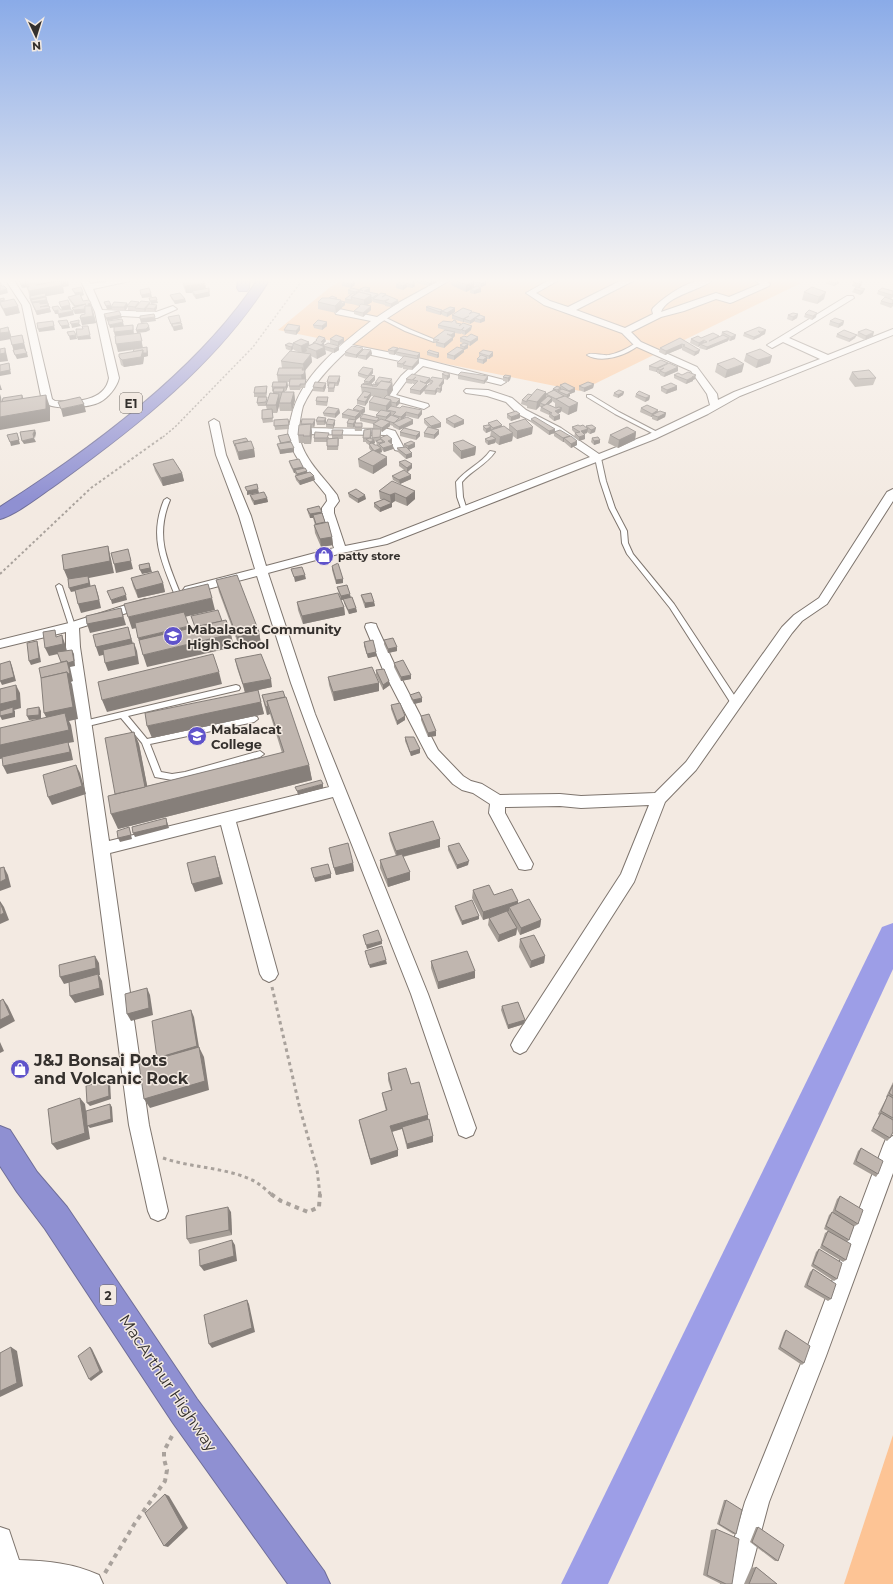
<svg xmlns="http://www.w3.org/2000/svg" width="893" height="1584" viewBox="0 0 893 1584" font-family="Montserrat,sans-serif">
<rect width="100%" height="100%" fill="#f3eae2"/>
<g fill="#fdc495">
<polygon points="343,279 794,279 801,283 580,391 278,330 329,288"/>
<polygon points="893,1435 893,1584 844,1584"/>
</g>
<g fill="none" stroke-linecap="round" stroke-linejoin="round">
<polygon fill="#9d9ee7" fill-rule="evenodd" points="893,923 893,969 608,1584 561,1584 882,927"/>
<g stroke="#7e756e" stroke-width="2">
<g id="lane">
<polygon points="382,316 409,329 438,341 434,342 405,331 380,318 380,317"/>
<path d="M636 343 640 344C628 355 602 364 587 355 592 352 602 356 609 355 619 353 628 348 636 343Z"/>
<polygon points="587,395 591,395 619,412 661,434 656,435 615,414 587,397"/>
<path d="M490 451 495 452C486 465 472 470 462 482L463 497 467 510 466 511H462L457 497 456 482C466 469 481 464 490 451Z"/>
<polygon points="598,456 601,458 606,481 615,508 627,531 628,543 633,554 674,604 738,701 739,703 738,705 732,705 670,608 627,554 622,543 621,531 609,508 600,481 595,458"/>
<path d="M167 498 170 500C155 536 167 560 180 593L177 595 174 593C161 560 149 536 164 500Z"/>
<polygon points="59,584 62,586 75,626 74,628 70,628 69,626 56,586"/>
<polygon points="236,685 239,686 240,688 239,690 128,716 147,739 254,716 257,717 258,719 254,722 150,744 161,772 172,774 185,772 260,751 264,754 260,757 185,778 172,780 155,777 142,743 121,718 84,727 80,724 84,721"/>
</g>
</g>
<g stroke="#7e756e" stroke-width="2">
<g id="street">
<path d="M5 279H13L30 305 52 399 55 401C74 402 105 402 109 378L95 312 80 279H88L90 284 118 279H134L130 281 93 289 102 310 156 312 173 306 177 309 157 318 104 315 119 378C117 387 108 398 100 402 89 408 50 411 42 401L22 305Z"/>
<path d="M442 279H452L406 306 380 323 352 345 422 359 504 380 506 382 501 385 423 366 407 380 396 395 428 404 429 406 424 409 391 400 386 396 401 376 414 364 348 350C330 366 313 384 303 406 301 413 300 421 299 428L388 429 395 431 404 448 399 451 395 450 387 435 299 434C302 458 323 476 337 495L339 501 334 508V513L345 546 380 539 590 457 553 432 518 414 506 402 487 396 466 393 464 391 466 389 488 390 512 398 526 410 561 428 599 454 647 435 710 405 707 394 691 371 635 346 622 333 544 305 526 293 551 279H561L536 293 550 301 568 307 624 279H634L633 281 576 310 625 328 653 314 652 310 653 308C668 294 693 277 714 279 703 290 667 295 661 312L716 293 729 297 760 284 753 279C760 279 765 278 770 284L769 286 733 302 730 303 716 299 684 311 661 317 631 332 641 342 697 367 717 394 718 400 734 392 820 359 783 342 772 348 767 345 847 296H853L854 298 789 338 828 355 893 329V335L740 396 708 414 655 439 387 544 342 553 268 573 315 714 428 994 476 1128 473 1135 466 1138 459 1135 411 994 333 797 236 822 278 974 275 979 269 982 263 979 260 974 221 825 110 853 149 1125 168 1211 165 1218 158 1221 151 1218 148 1211 129 1125 66 647V632L0 648V640L69 623 145 599 149 600 151 603 149 606 79 628 80 647 109 841 329 787 291 683 257 576 189 594 185 593 183 590 185 587 255 569 239 516 216 455 209 422 214 419 219 422 226 455 251 516 266 566 334 548 322 513V508L327 501 326 495C313 478 294 460 289 439 287 432 289 425 291 418 300 376 339 346 371 321L336 314 335 312 336 310 339 309 377 317 400 302Z"/>
<polygon points="893,489 893,501 827,604 802,621 792,633 696,770 665,802 634,882 526,1051 520,1054 514,1051 511,1045 514,1039 621,874 649,805 581,808 560,806 505,807 505,813 533,864 531,869 525,870 519,869 489,813 490,804 473,793 462,790 453,784 428,757 384,672 365,627 366,624 371,623 376,624 377,627 398,672 438,750 463,776 471,781 482,784 500,795 560,794 581,796 655,793 686,762 782,627 794,615 819,598 887,492"/>
<polygon points="893,1136 893,1173 826,1356 769,1502 747,1584 721,1584 745,1502 804,1356 883,1146 886,1139"/>
<path d="M0 1527 9 1530 19 1560C48 1561 73 1563 99 1575L103 1584H0Z"/>
</g>
</g>
<g stroke="#6f6e98" stroke-width="2">
<g id="highway">
<polygon points="238,279 250,279 249,288 247,291 239,291 237,288"/>
<path d="M258 279H270C218 363 136 427 57 484 42 494 16 515 0 519V507C91 449 199 370 258 279Z"/>
<polygon points="0,1126 10,1130 37,1172 67,1207 197,1399 324,1571 330,1584 288,1584 173,1423 45,1229 17,1192 0,1166"/>
</g>
</g>
<polyline stroke="#a9a29c" stroke-width="1.5" stroke-dasharray="2 2" stroke-linecap="butt" points="163,437 175,427 253,347 303,279"/>
<polyline stroke="#a9a29c" stroke-width="2" stroke-dasharray="2.5 2.5" stroke-linecap="butt" points="0,574 91,488 164,436"/>
<g stroke="#a9a29c" stroke-width="3" stroke-dasharray="3.5 3.5" stroke-linecap="butt">
<polyline points="272,987 300,1109 317,1169 320,1195"/>
<path d="M163 1158C192 1168 224 1167 252 1180 259 1183 266 1190 272 1195"/>
</g>
<g stroke="#a9a29c" stroke-width="4" stroke-dasharray="4.5 4.5" stroke-linecap="butt">
<polyline points="271,1194 281,1201 308,1212 319,1207 320,1194"/>
<polyline points="105,1573 135,1523 165,1481 167,1470 164,1459 164,1451 173,1434"/>
</g>
<use href="#lane" fill="#fff" fill-rule="evenodd"/>
<use href="#street" fill="#fff" fill-rule="evenodd"/>
<use href="#highway" fill="#8f90d2" fill-rule="evenodd"/>
</g>
<g fill="#a59d96" fill-rule="evenodd">
<polygon points="402,279 437,279 437,282 429,286 414,282 415,283 415,286 412,288 407,287 403,290 396,288 396,284 402,283 406,280"/>
<polygon points="451,279 480,279 486,282 486,285 481,287 474,285 474,287 481,292 474,294 470,293 470,290 466,292 451,285"/>
<polygon points="887,279 893,279 893,281"/>
<polygon points="19,280 68,280 69,286 63,287 64,293 46,296 48,303 51,312 37,315 32,303 31,303 27,287 22,288"/>
<polygon points="182,280 205,283 206,289 210,296 196,299 193,295 192,292 186,293 184,288"/>
<polygon points="826,280 839,283 834,286 825,283"/>
<polygon points="856,280 861,286 858,287 863,293 860,295 852,292 854,289 856,287 852,286 853,282"/>
<polygon points="342,282 355,285 351,288 342,286"/>
<polygon points="370,288 370,292 369,292 378,295 386,295 399,303 391,307 385,306 385,305 373,302 373,301 371,301 372,302 367,305 371,310 363,317 354,314 354,311 359,307 359,306 352,304 351,304 345,303 345,299 351,295 348,294 348,290 360,291 360,289"/>
<polygon points="72,289 84,295 81,296 83,301 91,303 96,323 82,325 85,313 75,314 73,311 72,308 74,307 69,300 68,297 75,295"/>
<polygon points="893,290 893,297 891,299 877,294 878,291 893,291"/>
<polygon points="804,292 824,299 817,304 802,300"/>
<polygon points="170,295 185,299 186,302 175,304 171,298"/>
<polygon points="4,298 5,301 20,313 6,316 0,305 0,299"/>
<polygon points="337,298 337,299 345,302 345,305 336,313 318,309 318,302"/>
<polygon points="893,300 893,306 891,308 880,304 881,301"/>
<polygon points="104,302 111,307 127,303 128,306 139,302 139,304 157,305 157,308 155,312 147,312 146,310 145,312 136,312 136,310 128,310 128,307 125,311 112,310 112,309 107,309"/>
<polygon points="426,307 442,310 442,314 440,315 426,311"/>
<polygon points="455,308 455,312 447,317 442,315 442,311"/>
<polygon points="472,312 485,317 485,321 480,323 475,322 475,321 470,324 464,322 463,322 452,319 452,315"/>
<polygon points="798,314 797,318 792,321 787,319 788,315"/>
<polygon points="805,314 816,317 812,320 804,317"/>
<polygon points="168,317 181,322 182,325 183,329 174,331 169,320"/>
<polygon points="830,321 844,321 843,325 838,328 829,325"/>
<polygon points="456,323 471,330 465,335 462,334 462,333 461,334 455,333 455,336 453,338 453,340 444,348 436,346 436,343 433,342 433,339 445,330 438,328 438,325"/>
<polygon points="313,325 327,326 322,330 314,328"/>
<polygon points="759,327 765,334 761,336 760,337 753,340 743,336 744,333"/>
<polygon points="284,330 300,330 296,335 285,333"/>
<polygon points="722,332 735,339 730,341 728,340 728,341 706,350 699,348 700,346 698,347 690,343 691,339 719,336 719,337 721,336"/>
<polygon points="858,332 873,336 865,340 857,336"/>
<polygon points="837,334 855,338 849,342 836,337"/>
<polygon points="467,337 478,337 478,340 470,346 468,345 468,348 464,350 464,352 454,360 447,358 447,354 460,348 460,345 463,343 460,342 460,338"/>
<polygon points="344,338 344,342 338,346 330,343 330,339"/>
<polygon points="680,338 699,353 694,356 682,350 682,348 665,355 659,352 660,348"/>
<polygon points="316,340 326,341 324,343 324,346 339,350 334,353 325,350 326,354 317,359 311,356 312,362 305,370 306,378 305,388 301,388 300,390 290,390 289,386 290,382 287,382 288,386 286,391 285,391 285,392 294,392 295,400 292,411 280,411 279,406 277,413 272,413 273,422 263,423 262,419 267,410 266,406 258,406 257,403 267,401 273,393 273,391 272,391 272,387 278,382 277,375 282,368 281,361 298,352 294,350 293,349 291,351 286,349 285,345 293,344 293,343 310,345 316,341"/>
<polygon points="143,348 148,351 148,356 144,357 143,364 124,367 121,365 119,357 133,352 133,350 118,352"/>
<polygon points="398,349 420,357 418,359 419,359 419,363 412,370 403,369 403,367 402,368 397,367 397,363 403,357 396,355 396,354 394,355 389,354 388,350"/>
<polygon points="363,350 371,350 372,354 366,360 358,358 358,357 356,358 345,356 345,352"/>
<polygon points="427,352 439,353 439,357 437,358 427,355"/>
<polygon points="493,352 493,356 489,359 487,359 487,361 483,364 477,362 477,359 479,357 479,353"/>
<polygon points="746,354 772,356 770,363 756,368 744,361"/>
<polygon points="668,363 668,364 678,367 678,371 664,377 660,375 660,374 657,373 657,372 656,372 649,370 649,366"/>
<polygon points="717,364 742,372 725,378 715,372"/>
<polygon points="445,372 450,377 447,380 442,378 442,374"/>
<polygon points="852,372 876,378 873,385 855,387 849,379"/>
<path d="M358 373H373L371 375 375 380 371 384 372 386 375 384V383L392 379 393 390 389 396 400 399V403L396 407 391 406 422 414 418 419 406 416 403 419 413 420V424L405 428 420 432V436L416 440 400 436V432L404 428 399 430 393 427V426L390 425V426L382 432 381 431V437L392 439V443H391L393 445V449L384 452 382 450V452L379 453 387 465 373 474 359 467 358 459 371 451 369 448V445L366 443V442H363V438L371 429V438L372 439V429H375L373 428V424L360 421V418L376 417V415L379 412 369 410V402L384 398H385L371 396 368 401V402L365 406 357 404V400L362 394 361 387 364 384V381L366 379 358 376ZM376 441 377 445H375L373 444 375 443V442Z"/>
<polygon points="458,375 488,379 484,384 458,379"/>
<polygon points="674,375 682,375 695,379 693,380 693,381 686,384 674,378"/>
<polygon points="511,376 510,380 508,382 503,381 503,377"/>
<polygon points="406,379 430,382 427,384 427,386 430,384 430,380 444,383 442,386 442,390 440,393 437,392 435,395 425,394 424,390 420,395 410,393 410,389 415,384 413,384 413,383 412,384 406,383"/>
<polygon points="340,380 338,386 335,386 334,392 328,392 328,386 327,386 327,382"/>
<polygon points="594,384 593,388 584,392 579,390 579,386"/>
<path d="M560 385 575 388V392L570 394V396L568 397 577 411 568 415 561 411V412L558 413 560 419 554 421 549 417V415L540 411 541 407H540V406L536 410 527 408V406L521 404 522 400 532 395 546 394 552 391 553 389 559 388ZM552 401 555 403V407L556 408 548 405Z"/>
<polygon points="267,386 267,390 266,397 254,397 254,393"/>
<polygon points="677,386 677,390 666,394 661,391 661,387"/>
<polygon points="313,387 326,387 324,392 313,391"/>
<polygon points="624,392 623,395 618,398 613,396 614,393"/>
<polygon points="636,394 650,396 649,400 645,402 635,397"/>
<polygon points="328,397 328,401 327,406 316,405 316,401"/>
<polygon points="641,408 666,413 665,417 657,421 652,419 652,417 651,417 640,412"/>
<polygon points="339,409 340,413 335,418 324,416 323,413"/>
<polygon points="353,409 365,412 361,415 361,416 356,420 356,423 362,423 362,431 355,431 354,426 353,428 347,427 347,423 349,419 342,418 342,414 353,410"/>
<polygon points="507,414 520,418 511,421 507,418"/>
<polygon points="318,417 326,422 325,425 317,425 316,421"/>
<polygon points="288,419 289,429 275,430 274,420"/>
<polygon points="424,419 441,423 441,427 434,429 439,430 439,434 434,439 424,437 424,433 429,428 424,423"/>
<polygon points="446,419 464,420 464,424 454,428 446,423"/>
<polygon points="531,419 555,429 555,431 570,437 577,441 577,445 571,448 564,442 563,442 554,436 554,433 549,435 531,422"/>
<polygon points="315,423 314,428 311,428 312,432 311,444 304,444 304,443 299,443 298,435 301,424"/>
<polygon points="488,423 502,426 509,429 509,424 532,434 517,439 513,436 512,441 499,445 495,442 495,443 488,445 485,442 485,439 490,437 491,431 486,433 483,430 483,426 488,425"/>
<polygon points="326,424 335,424 333,429 326,428"/>
<polygon points="580,426 586,428 586,426 595,432 590,434 587,432 587,433 584,434 585,439 579,441 574,437 575,433 572,430 572,427"/>
<polygon points="636,432 635,440 618,448 608,443 610,435"/>
<polygon points="343,434 343,439 339,439 338,450 327,450 327,442 314,442 314,438 329,437 329,438 332,438 332,435"/>
<polygon points="278,436 291,442 294,452 280,454 278,448 277,444 280,444"/>
<polygon points="592,438 600,440 600,443 594,445 591,442"/>
<polygon points="233,441 248,441 254,449 255,457 239,460 234,445"/>
<polygon points="453,443 476,447 475,455 461,459 453,451"/>
<polygon points="404,444 415,447 409,450 412,457 406,459 398,452 397,448 404,447"/>
<polygon points="289,461 303,467 303,468 307,471 307,472 315,480 300,485 296,480 295,476 296,476 295,473 294,473 290,465"/>
<polygon points="399,462 412,468 408,472 411,479 400,484 393,480 392,476 407,472 399,466"/>
<polygon points="153,464 182,473 184,481 163,486 155,471"/>
<polygon points="392,481 415,499 407,506 395,501 392,503 392,507 380,512 374,507 374,503 383,500 380,499 379,491"/>
<polygon points="348,493 366,499 358,503 349,497"/>
<polygon points="250,495 267,498 268,502 254,505 251,499"/>
<polygon points="307,509 322,512 325,523 332,537 333,545 321,547 315,533 314,525 315,525 313,518 310,518 308,513"/>
<polygon points="332,566 343,579 343,583 336,584 332,570"/>
<polygon points="131,578 163,583 165,592 138,598 133,586"/>
<polygon points="216,580 259,632 261,644 240,649 219,592"/>
<polygon points="337,587 351,597 356,608 357,612 349,614 344,603 344,600 341,600 338,591"/>
<polygon points="361,595 374,602 375,606 365,608 362,599"/>
<polygon points="297,602 344,607 345,615 303,624 298,610"/>
<polygon points="384,640 397,651 388,653 384,644"/>
<polygon points="364,642 377,656 368,658 364,646"/>
<polygon points="235,659 272,687 258,690 264,714 152,738 245,692 237,668"/>
<polygon points="394,663 411,679 401,681 394,667"/>
<polygon points="376,670 390,685 383,690 376,675"/>
<polygon points="328,677 379,683 379,691 334,701 329,685"/>
<polygon points="262,695 309,765 312,780 118,829 115,794 134,732 139,744 147,786 282,753 270,714 267,715 264,704"/>
<polygon points="410,695 422,702 414,704 411,699"/>
<polygon points="391,705 405,716 405,720 397,725 391,709"/>
<polygon points="421,716 436,736 428,737 421,720"/>
<polygon points="405,737 420,749 420,753 411,756 405,741"/>
<polygon points="389,833 440,839 440,847 403,857 410,880 388,887 380,868 380,860 396,856 390,840"/>
<polygon points="448,846 468,865 457,869 448,850"/>
<polygon points="329,848 353,863 354,871 336,875 330,855"/>
<polygon points="473,890 518,901 518,903 541,920 540,927 520,935 517,929 516,935 498,942 488,925 489,918 492,917 483,920 472,898"/>
<polygon points="455,906 479,916 479,919 462,925 455,909"/>
<polygon points="520,939 545,956 544,963 530,968 519,947"/>
<polygon points="431,961 475,978 438,989 431,968"/>
<polygon points="502,1006 525,1020 524,1024 508,1029 501,1010"/>
<polygon points="388,1073 411,1084 428,1119 433,1136 433,1142 407,1149 402,1129 392,1132 398,1150 398,1156 371,1165 360,1126 359,1120 386,1111 383,1099 382,1093 391,1090 388,1080"/>
<polygon points="893,1082 893,1132 890,1138 887,1141 871,1131 879,1115 878,1114 887,1097 886,1097"/>
<polygon points="861,1148 878,1174 876,1177 853,1164 858,1151"/>
<polygon points="840,1196 858,1224 855,1226 854,1226 849,1240 847,1242 846,1260 843,1262 820,1248 825,1233 828,1231 824,1229 829,1215 832,1212 832,1213 837,1199"/>
<polygon points="231,1212 232,1235 190,1244 187,1239"/>
<polygon points="819,1249 837,1279 834,1281 811,1266 816,1252"/>
<polygon points="813,1269 831,1299 828,1301 804,1287 810,1272"/>
<polygon points="786,1330 804,1363 802,1365 778,1349 784,1332"/>
<polygon points="724,1500 726,1500 736,1534 733,1534 717,1524"/>
<polygon points="756,1527 758,1527 778,1561 775,1561 750,1542"/>
<polygon points="716,1529 732,1584 721,1584 703,1575 711,1530"/>
<polygon points="756,1567 777,1584 744,1584 751,1568"/>
</g>
<g fill="#867f7a">
<polygon points="63,279 77,279 68,280 69,286 63,287 64,293 31,299 29,291 37,284"/>
<polygon points="96,279 106,279 107,282 97,283"/>
<polygon points="164,279 175,279 165,280"/>
<polygon points="437,279 437,282 429,286 429,283"/>
<polygon points="840,280 839,283 834,286 835,283"/>
<polygon points="414,281 414,283 415,283 415,286 412,288 412,282"/>
<polygon points="0,282 1,282 3,289 0,289"/>
<polygon points="355,282 355,285 351,288 350,284"/>
<polygon points="474,282 474,288 470,289 470,290 466,292 466,285"/>
<polygon points="486,282 486,285 481,287 481,283"/>
<polygon points="862,282 861,286 858,288 859,284"/>
<polygon points="205,283 206,291 192,291 192,293 186,293 185,286"/>
<polygon points="407,283 407,287 403,290 403,286"/>
<polygon points="26,284 28,287 22,288 21,285"/>
<polygon points="209,288 210,296 196,299 195,295"/>
<polygon points="370,288 370,292 364,295 364,291"/>
<polygon points="481,288 481,292 474,294 474,291"/>
<polygon points="7,289 8,293 0,295 0,291"/>
<polygon points="865,289 863,293 860,295 861,291"/>
<polygon points="83,292 84,295 76,297 75,293"/>
<polygon points="826,292 824,299 817,304 819,297"/>
<polygon points="151,293 152,297 142,298 141,295"/>
<polygon points="371,295 372,302 364,307 364,300"/>
<polygon points="46,296 48,303 51,312 37,315 30,299"/>
<polygon points="185,299 186,302 175,304 174,301"/>
<polygon points="157,300 158,303 151,304 150,301"/>
<polygon points="341,300 342,308 336,313 335,306"/>
<polygon points="398,300 399,303 391,307 391,304"/>
<polygon points="150,302 150,306 146,308 146,310 145,312 144,309"/>
<polygon points="345,302 345,305 342,307 342,304"/>
<polygon points="91,303 96,323 82,325 80,318 93,316 88,304"/>
<polygon points="127,303 128,306 125,311 124,307"/>
<polygon points="70,305 71,309 62,311 61,307"/>
<polygon points="111,305 112,309 107,309 106,306"/>
<polygon points="157,305 157,308 155,312 154,309"/>
<polygon points="18,306 20,313 6,316 3,309"/>
<polygon points="371,306 371,310 363,317 363,313"/>
<polygon points="455,308 455,312 447,317 447,313"/>
<polygon points="90,309 91,312 75,314 74,310"/>
<polygon points="58,310 59,314 55,314 54,311"/>
<polygon points="442,310 442,314 440,315 440,312"/>
<polygon points="73,311 74,315 59,318 58,314"/>
<polygon points="817,313 816,317 812,320 813,316"/>
<polygon points="480,314 480,318 475,318 475,321 470,324 470,321"/>
<polygon points="798,314 797,318 792,321 793,317"/>
<polygon points="121,315 122,318 107,321 106,318"/>
<polygon points="469,316 464,319 464,322 463,322 463,319"/>
<polygon points="155,317 156,321 141,323 140,319"/>
<polygon points="485,317 485,321 480,323 480,320"/>
<polygon points="53,321 55,330 39,332 38,329"/>
<polygon points="844,321 843,325 838,328 839,324"/>
<polygon points="123,322 124,326 110,328 109,325"/>
<polygon points="181,322 182,326 182,325 183,329 174,331 173,327 172,324 172,327 171,324"/>
<polygon points="327,322 327,326 322,330 322,326"/>
<polygon points="79,323 81,326 72,328 71,324"/>
<polygon points="69,325 70,328 62,329 61,326"/>
<polygon points="133,325 134,334 115,336 114,332"/>
<polygon points="149,326 150,330 146,332 137,333 136,330"/>
<polygon points="300,326 300,330 296,335 296,331"/>
<polygon points="472,326 471,330 465,335 465,331"/>
<polygon points="8,327 11,335 11,339 0,341 0,333"/>
<polygon points="766,330 765,334 761,336 760,337 753,340 754,337 761,334 761,332"/>
<polygon points="455,332 455,336 453,338 453,340 444,348 444,344 451,338 451,335"/>
<polygon points="874,332 873,336 865,340 866,336"/>
<polygon points="140,333 143,348 118,352 116,344"/>
<polygon points="22,335 26,350 14,352 12,345"/>
<polygon points="76,335 77,339 70,340 69,336"/>
<polygon points="90,335 91,339 78,340 77,337"/>
<polygon points="736,335 735,339 730,341 731,337"/>
<polygon points="857,335 855,338 849,342 850,339"/>
<polygon points="478,337 478,340 470,346 470,342"/>
<polygon points="325,338 326,341 324,343 326,354 317,359 316,351 321,345 321,342"/>
<polygon points="344,338 344,342 338,346 338,342"/>
<polygon points="729,338 728,341 706,350 707,347"/>
<polygon points="704,340 704,344 700,344 700,346 698,347 699,343"/>
<polygon points="309,342 310,349 306,347 307,351 302,354 301,346"/>
<polygon points="468,344 468,348 464,350 464,347"/>
<polygon points="682,344 682,348 665,355 666,351"/>
<polygon points="293,346 293,349 291,351 291,347"/>
<polygon points="339,346 339,350 334,353 334,349"/>
<polygon points="147,347 148,356 144,357 143,364 124,367 122,360 143,350"/>
<polygon points="5,348 7,356 8,361 0,362 0,354"/>
<polygon points="363,348 363,352 358,355 358,357 356,358 356,355"/>
<polygon points="398,348 398,352 396,352 396,354 394,355 394,351"/>
<polygon points="464,349 464,352 454,360 454,356"/>
<polygon points="371,350 372,354 366,360 366,356"/>
<polygon points="700,350 699,353 694,356 695,352"/>
<polygon points="493,352 493,356 489,359 489,356"/>
<polygon points="27,353 28,357 17,359 15,355"/>
<polygon points="420,353 420,357 417,360 417,356"/>
<polygon points="439,353 439,357 437,358 437,355"/>
<polygon points="311,354 312,362 304,372 303,364"/>
<polygon points="772,356 770,363 756,368 758,360"/>
<polygon points="487,357 487,361 483,364 483,360"/>
<polygon points="419,359 419,363 412,370 412,367"/>
<polygon points="9,363 11,374 0,376 0,372"/>
<polygon points="668,363 667,367 660,371 660,374 659,374 660,370 657,369 657,372 656,372 657,368"/>
<polygon points="744,364 742,372 725,378 727,370"/>
<polygon points="678,367 678,371 664,377 665,373"/>
<polygon points="303,368 304,374 305,370 306,378 305,388 305,384 302,382 301,375"/>
<polygon points="373,369 373,373 368,379 368,376"/>
<polygon points="450,374 450,377 447,380 447,376"/>
<polygon points="696,375 695,379 693,380 693,381 686,384 687,380"/>
<polygon points="340,376 340,380 338,386 337,383"/>
<polygon points="375,376 375,380 369,386 369,382"/>
<polygon points="488,376 488,379 484,384 484,381"/>
<polygon points="511,376 510,380 508,382 508,378"/>
<polygon points="430,378 430,382 427,384 427,388 420,395 420,391 425,386 425,383"/>
<polygon points="444,379 444,383 439,389 439,386"/>
<polygon points="287,382 288,386 286,391 286,387"/>
<polygon points="326,383 326,387 324,392 323,388"/>
<polygon points="392,383 393,390 388,398 387,390"/>
<polygon points="0,384 2,390 0,390"/>
<polygon points="594,384 593,388 584,392 584,388"/>
<polygon points="267,386 267,390 266,397 266,393"/>
<polygon points="442,386 442,390 440,393 440,389"/>
<polygon points="677,386 677,390 666,394 667,390"/>
<polygon points="437,388 437,392 435,395 435,391"/>
<polygon points="575,388 575,392 570,394 570,396 566,398 567,395 569,393 569,391"/>
<polygon points="294,392 295,400 292,411 291,403"/>
<polygon points="546,392 546,399 540,403 540,406 536,410 537,402"/>
<polygon points="624,392 623,395 618,398 618,395"/>
<polygon points="371,393 371,396 368,401 368,402 365,406 365,402 367,399 367,397"/>
<polygon points="0,394 1,397 2,404 22,395 25,403 0,405"/>
<polygon points="279,394 280,401 279,403 279,406 277,413 276,405"/>
<polygon points="46,395 50,407 50,421 0,430 0,417"/>
<polygon points="650,396 649,400 645,402 646,398"/>
<polygon points="552,398 552,402 544,408 545,405"/>
<polygon points="400,399 400,403 396,407 396,403"/>
<polygon points="391,400 392,408 387,410 387,413 386,414 386,406"/>
<polygon points="578,403 577,411 568,415 569,407"/>
<polygon points="84,404 86,412 63,417 61,409"/>
<polygon points="365,408 365,412 361,415 360,411"/>
<polygon points="562,408 561,412 555,415 555,411"/>
<polygon points="339,409 340,413 335,418 335,414"/>
<polygon points="422,410 422,414 418,419 418,415"/>
<polygon points="658,410 657,414 652,415 652,417 651,417 652,414"/>
<polygon points="360,412 361,416 356,420 356,424 353,428 353,424 355,421 355,417"/>
<polygon points="391,412 391,416 386,420 386,417"/>
<polygon points="406,412 406,416 401,421 401,417"/>
<polygon points="666,413 665,417 657,421 658,417"/>
<polygon points="520,414 520,418 511,421 511,417"/>
<polygon points="560,415 560,419 554,421 554,417"/>
<polygon points="326,418 326,422 325,425 324,421"/>
<polygon points="315,419 315,423 314,428 313,424"/>
<polygon points="335,420 335,424 333,429 333,425"/>
<polygon points="413,420 413,424 399,430 399,427"/>
<polygon points="464,420 464,424 454,428 454,424"/>
<polygon points="390,422 390,426 382,432 382,428"/>
<polygon points="441,423 441,427 431,430 431,426"/>
<polygon points="311,424 312,432 311,444 310,436"/>
<polygon points="502,425 502,429 493,431 493,428"/>
<polygon points="491,427 491,431 486,433 486,429"/>
<polygon points="533,427 532,434 517,439 517,431"/>
<polygon points="596,428 595,432 590,434 591,430"/>
<polygon points="371,429 372,433 370,441 374,440 375,443 370,446 370,438"/>
<polygon points="555,429 555,433 554,432 554,433 549,435 549,431"/>
<polygon points="588,429 587,433 580,435 581,431"/>
<polygon points="35,430 36,433 35,438 33,434"/>
<polygon points="439,430 439,434 434,439 434,435"/>
<polygon points="420,432 420,436 416,440 416,436"/>
<polygon points="636,432 635,440 618,448 619,440"/>
<polygon points="17,433 20,444 11,446 10,442"/>
<polygon points="513,433 512,441 499,445 500,437"/>
<polygon points="585,435 585,439 579,441 579,437"/>
<polygon points="570,436 569,440 564,438 564,442 563,442 563,438"/>
<polygon points="34,438 36,442 24,444 22,441"/>
<polygon points="392,439 392,443 388,445 388,441"/>
<polygon points="496,439 495,443 488,445 488,441"/>
<polygon points="600,440 600,443 594,445 594,441"/>
<polygon points="291,441 292,445 282,447 281,443"/>
<polygon points="577,441 577,445 571,448 571,444"/>
<polygon points="415,443 415,447 408,450 408,446"/>
<polygon points="393,445 393,449 384,452 383,448"/>
<polygon points="476,447 475,455 461,459 461,451"/>
<polygon points="294,448 294,452 280,454 280,450"/>
<polygon points="381,448 382,452 374,455 374,451"/>
<polygon points="254,449 255,457 239,460 238,452"/>
<polygon points="412,453 412,457 406,459 406,455"/>
<polygon points="387,457 387,465 373,474 373,466"/>
<polygon points="412,464 412,468 407,472 407,468"/>
<polygon points="303,467 304,471 295,470 295,473 294,473 293,469"/>
<polygon points="307,471 308,475 297,478 297,474"/>
<polygon points="182,473 184,481 163,486 161,478"/>
<polygon points="411,475 411,479 400,484 399,480"/>
<polygon points="314,476 315,480 300,485 299,481"/>
<polygon points="258,489 259,493 247,495 247,491"/>
<polygon points="415,491 415,499 407,506 406,498"/>
<polygon points="395,493 395,501 392,503 392,507 380,512 380,508 391,503 390,495"/>
<polygon points="365,495 366,499 358,503 358,499"/>
<polygon points="267,498 268,502 254,505 254,501"/>
<polygon points="322,512 323,516 313,515 313,518 310,518 310,514"/>
<polygon points="332,537 333,545 321,547 320,539"/>
<polygon points="108,546 111,559 114,573 89,578 91,588 71,592 69,588 69,582 64,570"/>
<polygon points="130,557 133,569 116,573 114,564"/>
<polygon points="149,563 152,572 142,574 140,570"/>
<polygon points="305,575 306,579 295,582 294,577"/>
<polygon points="343,579 343,583 336,584 336,580"/>
<polygon points="163,583 165,592 138,598 136,590"/>
<polygon points="95,585 98,594 101,608 81,613 78,604"/>
<polygon points="350,594 351,598 341,600 341,596"/>
<polygon points="126,595 127,600 112,604 111,600"/>
<polygon points="212,598 215,610 132,629 128,617"/>
<polygon points="374,602 375,606 365,608 365,603"/>
<polygon points="344,607 345,615 303,624 302,616"/>
<polygon points="121,608 126,625 90,633 87,624"/>
<polygon points="356,608 357,612 349,614 348,610"/>
<polygon points="189,626 192,639 142,650 138,638"/>
<polygon points="128,627 134,647 99,656 96,647"/>
<polygon points="259,632 261,644 240,649 237,637"/>
<polygon points="231,634 234,647 147,667 143,655"/>
<polygon points="62,635 65,644 67,652 49,656 45,648"/>
<polygon points="37,641 38,645 41,662 31,665 29,661"/>
<polygon points="134,643 137,651 139,664 108,671 105,663"/>
<polygon points="397,647 397,651 388,653 388,649"/>
<polygon points="72,650 74,654 75,666 70,667 73,681 71,682 72,684 78,719 69,721 71,725 74,742 68,743 71,750 73,760 7,774 3,766 68,743 0,759 0,745 50,725 44,713"/>
<polygon points="376,652 377,656 368,658 367,654"/>
<polygon points="10,661 12,666 16,681 2,685 0,681"/>
<polygon points="219,672 222,684 107,712 102,700"/>
<polygon points="411,675 411,679 401,681 401,677"/>
<polygon points="271,679 272,687 245,693 243,684"/>
<polygon points="389,681 390,685 383,690 383,685"/>
<polygon points="379,683 379,691 334,701 333,692"/>
<polygon points="16,685 20,693 21,708 14,710 15,711 15,717 2,720 0,716 0,704"/>
<polygon points="422,698 422,702 414,704 413,700"/>
<polygon points="261,702 264,714 152,738 147,726"/>
<polygon points="268,706 270,714 267,715 266,707"/>
<polygon points="39,707 41,711 41,719 29,720 27,716"/>
<polygon points="405,716 405,720 397,725 397,721"/>
<polygon points="436,731 436,736 428,737 428,733"/>
<polygon points="134,732 139,744 150,800 120,807"/>
<polygon points="420,749 420,753 411,756 410,752"/>
<polygon points="76,765 80,773 86,794 52,805 48,797"/>
<polygon points="309,765 312,780 118,829 111,814"/>
<polygon points="323,784 323,788 298,795 297,791"/>
<polygon points="166,818 169,828 135,837 133,833"/>
<polygon points="129,827 132,839 120,842 118,838"/>
<polygon points="440,839 440,847 397,858 396,851"/>
<polygon points="215,856 223,884 195,892 192,884"/>
<polygon points="469,861 468,865 457,869 457,865"/>
<polygon points="353,863 354,871 336,875 334,868"/>
<polygon points="4,867 8,875 11,887 0,891 0,882"/>
<polygon points="410,872 410,880 388,887 387,879"/>
<polygon points="331,874 331,878 315,882 314,878"/>
<polygon points="0,901 4,907 9,920 0,924"/>
<polygon points="518,901 518,908 509,907 509,911 483,920 483,912"/>
<polygon points="479,916 479,919 462,925 462,921"/>
<polygon points="541,920 540,927 520,935 521,928"/>
<polygon points="517,928 516,935 498,942 499,935"/>
<polygon points="382,941 382,944 367,949 366,945"/>
<polygon points="95,956 99,963 100,975 99,975 102,981 104,995 75,1003 70,996 98,975 64,984 60,977"/>
<polygon points="545,956 544,963 530,968 531,961"/>
<polygon points="386,960 387,964 370,968 369,965"/>
<polygon points="475,971 475,978 438,989 438,982"/>
<polygon points="147,988 150,995 153,1015 131,1021 127,1014"/>
<polygon points="3,999 8,1006 15,1021 0,1029 0,1020"/>
<polygon points="191,1010 194,1017 200,1053 160,1064 157,1058"/>
<polygon points="525,1020 524,1024 508,1029 508,1025"/>
<polygon points="0,1042 4,1051 0,1053"/>
<polygon points="199,1047 204,1057 209,1090 150,1108 144,1099"/>
<polygon points="108,1079 110,1082 111,1099 90,1106 87,1103"/>
<polygon points="80,1098 85,1104 88,1125 110,1104 112,1107 113,1122 90,1128 88,1126 90,1139 57,1150 52,1144"/>
<polygon points="428,1115 428,1121 391,1132 390,1126"/>
<polygon points="433,1136 433,1142 407,1149 407,1144"/>
<polygon points="398,1150 398,1156 371,1165 370,1159"/>
<polygon points="228,1207 231,1212 232,1235 229,1230"/>
<polygon points="232,1240 235,1245 237,1261 204,1271 200,1266"/>
<polygon points="247,1300 249,1304 255,1332 212,1348 209,1344"/>
<polygon points="11,1347 17,1351 23,1386 0,1397 0,1391"/>
<polygon points="90,1347 92,1349 103,1372 91,1381 89,1379"/>
<polygon points="165,1494 169,1496 188,1528 168,1547 164,1546"/>
</g>
<g fill="#c0b6af" stroke="#867f7a">
<polygon points="27,279 33,279 33,280 26,281 26,284 21,285 19,280"/>
<polygon points="38,279 46,279 47,280 53,279 67,279 36,285 60,281 62,285 29,291 27,287 29,287 26,281"/>
<polygon points="193,279 202,279 205,283 185,286 182,280"/>
<polygon points="346,279 355,282 350,284 342,282"/>
<polygon points="408,279 414,281 412,282 415,283 411,285 407,283 403,286 396,284 399,282 402,283"/>
<polygon points="416,279 437,279 429,283"/>
<polygon points="452,279 468,279 474,281 466,285"/>
<polygon points="468,279 475,279 473,280 475,279 480,279 486,282 481,283 474,282 474,281"/>
<polygon points="827,279 837,279 840,280 835,283 826,280"/>
<polygon points="856,280 862,282 859,284 853,282"/>
<polygon points="0,286 4,286 7,289 0,291"/>
<polygon points="477,286 481,288 474,291 470,289"/>
<polygon points="81,287 83,292 75,293 72,289"/>
<polygon points="365,287 370,288 364,291 378,294 372,298 371,297 371,295 359,292 356,293 361,290 363,291 360,289"/>
<polygon points="812,287 826,292 819,297 804,292"/>
<polygon points="857,287 865,289 861,291 854,289"/>
<polygon points="149,288 151,293 141,295 140,290"/>
<polygon points="209,288 209,292 195,295 192,291"/>
<polygon points="352,288 360,290 355,292 348,290"/>
<polygon points="882,288 893,291 893,295 892,295 878,291"/>
<polygon points="359,292 371,295 364,300 351,297"/>
<polygon points="45,293 46,296 30,299 30,296"/>
<polygon points="180,293 185,299 174,301 170,295"/>
<polygon points="353,293 355,294 351,297 352,300 351,300 345,299"/>
<polygon points="381,293 386,294 382,297 386,295 398,300 391,304 385,302 389,299 384,301 373,299"/>
<polygon points="80,294 83,301 89,300 91,303 88,304 89,306 85,306 85,309 74,310 72,308 86,304 75,306 68,297"/>
<polygon points="332,296 337,298 335,299 329,298"/>
<polygon points="46,297 46,300 32,302 31,300"/>
<polygon points="156,297 157,300 150,301 149,298"/>
<polygon points="885,297 893,300 893,303 892,304 881,301"/>
<polygon points="4,298 4,300 0,301 0,299"/>
<polygon points="322,298 329,298 341,300 335,306 318,302"/>
<polygon points="14,299 18,306 3,309 0,303 0,302"/>
<polygon points="68,300 70,305 61,307 59,302"/>
<polygon points="109,301 111,305 106,306 104,302"/>
<polygon points="131,301 139,302 135,307 127,306"/>
<polygon points="141,301 150,302 144,309 135,308"/>
<polygon points="341,301 345,302 342,304"/>
<polygon points="40,302 40,304 48,303 48,305 40,307 49,306 50,308 36,311 32,303"/>
<polygon points="114,302 127,303 124,307 111,307"/>
<polygon points="149,304 157,305 154,309 146,308"/>
<polygon points="361,304 371,306 363,313 354,311 360,306 359,306"/>
<polygon points="58,306 61,310 70,309 73,311 58,314 58,310 54,311 52,307"/>
<polygon points="85,306 91,306 93,316 80,318 81,315 85,314"/>
<polygon points="428,306 442,310 440,312 426,307"/>
<polygon points="450,307 455,308 447,313 442,311"/>
<polygon points="463,308 472,311 469,314 473,312 480,314 470,321 464,319 469,316 463,319 452,315"/>
<polygon points="809,310 817,313 813,316 805,314"/>
<polygon points="119,311 121,315 106,318 104,314"/>
<polygon points="793,313 798,314 793,317 788,315"/>
<polygon points="154,314 155,317 140,319 140,316"/>
<polygon points="179,315 181,322 171,324 168,317"/>
<polygon points="480,315 485,317 480,320 475,318"/>
<polygon points="835,318 844,321 839,324 830,321"/>
<polygon points="122,319 123,322 109,325 108,321"/>
<polygon points="67,320 69,325 61,326 58,321"/>
<polygon points="79,320 79,323 71,324 70,322"/>
<polygon points="318,320 327,322 322,326 313,325"/>
<polygon points="454,320 456,321 456,323 461,324 459,326 463,323 472,326 465,331 462,330 464,327 461,330 438,325 443,321 452,322"/>
<polygon points="53,321 54,326 38,329 37,323"/>
<polygon points="147,323 149,326 146,329 136,330 138,324"/>
<polygon points="181,323 182,325 173,327 172,324"/>
<polygon points="288,324 300,326 296,331 284,330"/>
<polygon points="133,325 133,330 114,332 114,327"/>
<polygon points="82,326 88,326 90,335 77,337 76,329 83,329"/>
<polygon points="8,327 9,332 0,333 0,329"/>
<polygon points="759,327 766,330 761,332 758,331 761,334 754,337 744,333"/>
<polygon points="866,329 874,332 866,336 858,332"/>
<polygon points="445,330 455,332 451,335 447,334 453,337 444,344 436,342 439,340 433,339"/>
<polygon points="844,330 857,335 850,339 837,334"/>
<polygon points="74,331 76,335 69,336 67,332"/>
<polygon points="727,331 736,335 731,337 722,332"/>
<polygon points="140,333 142,341 116,344 115,336"/>
<polygon points="713,333 719,336 709,341 723,335 729,338 707,347 700,344 707,342 704,340 699,343 691,339 698,336 701,338"/>
<polygon points="471,334 478,337 470,342 460,338 464,336 467,337"/>
<polygon points="22,335 24,343 12,345 10,337"/>
<polygon points="336,335 344,338 338,342 330,339"/>
<polygon points="319,336 325,338 321,342 324,342 321,345 315,343 313,343 317,340 316,340"/>
<polygon points="680,338 700,350 695,352 683,346 685,345 682,344 666,351 660,348"/>
<polygon points="301,339 309,342 301,346 293,343"/>
<polygon points="289,343 293,344 293,346 291,347 285,345"/>
<polygon points="315,343 325,347 316,351 306,347"/>
<polygon points="328,343 339,346 334,349 323,346"/>
<polygon points="464,343 468,344 464,347 460,345"/>
<polygon points="352,346 363,348 356,355 345,352"/>
<polygon points="147,347 147,353 143,353 143,350 133,352 134,349"/>
<polygon points="393,347 398,348 394,351 388,350"/>
<polygon points="457,347 464,349 454,356 447,354"/>
<polygon points="5,348 5,353 0,354 0,349"/>
<polygon points="24,348 27,353 15,355 13,350"/>
<polygon points="399,348 420,353 417,356 396,352"/>
<polygon points="364,349 371,350 366,356 358,355"/>
<polygon points="760,349 772,356 758,360 746,354"/>
<polygon points="143,350 141,357 122,360 119,357 119,354"/>
<polygon points="429,350 439,353 437,355 427,352"/>
<polygon points="483,350 493,352 489,356 479,353"/>
<polygon points="290,351 311,354 303,364 281,361"/>
<polygon points="481,355 487,357 483,360 477,359"/>
<polygon points="404,356 419,359 412,367 403,365 406,361 402,364 397,363"/>
<polygon points="734,358 744,364 727,370 717,364"/>
<polygon points="661,360 668,363 657,368 649,366"/>
<polygon points="9,363 10,370 0,372 0,365"/>
<polygon points="669,363 678,367 665,373 660,371 664,368 660,370 657,369"/>
<polygon points="363,367 373,369 368,376 358,373"/>
<polygon points="279,368 303,368 302,370 305,370 304,374 301,375 277,375"/>
<polygon points="869,370 876,378 858,379 852,372"/>
<polygon points="445,372 450,374 447,376 442,374"/>
<polygon points="461,372 488,376 484,381 458,375"/>
<polygon points="688,372 696,375 692,377 693,377 687,380 674,375 678,373 682,375"/>
<polygon points="412,374 430,378 425,383 420,381 427,384 420,391 410,389 418,381 413,380 416,377 412,380 406,379"/>
<polygon points="370,375 375,376 369,382 364,381"/>
<polygon points="505,375 511,376 508,378 503,377"/>
<polygon points="329,376 340,376 337,383 327,382"/>
<polygon points="379,377 392,379 389,382 381,381 379,383 375,383"/>
<polygon points="432,377 444,379 439,386 442,386 440,389 437,388 435,391 424,390 429,384 431,384 433,381 430,380"/>
<polygon points="290,379 306,379 305,384 300,384 300,386 289,386"/>
<polygon points="381,381 392,383 387,390 361,387 362,384 377,386"/>
<polygon points="273,382 287,382 286,387 272,387"/>
<polygon points="315,382 326,383 323,388 313,387"/>
<polygon points="588,382 594,384 584,388 579,386"/>
<polygon points="329,383 335,383 334,388 328,388"/>
<polygon points="364,383 372,384 371,385 363,384"/>
<polygon points="565,383 575,388 569,391 560,385"/>
<polygon points="671,383 677,386 667,390 661,387"/>
<polygon points="373,384 378,385 377,386 372,386"/>
<polygon points="267,386 266,393 254,393 255,387"/>
<polygon points="557,386 561,388 557,390 553,389"/>
<polygon points="274,388 284,388 283,392 273,392"/>
<polygon points="537,389 546,392 537,402 527,400"/>
<polygon points="562,389 571,392 567,395 558,391"/>
<polygon points="554,390 564,396 556,399 546,394"/>
<polygon points="619,390 624,392 618,395 614,393"/>
<polygon points="364,391 371,393 367,397 364,397 368,398 365,402 357,400"/>
<polygon points="639,391 650,396 646,398 636,394"/>
<polygon points="282,392 294,392 291,403 279,403"/>
<polygon points="270,393 279,394 276,405 266,405"/>
<polygon points="528,394 532,395 527,400 527,402 522,400"/>
<polygon points="22,395 22,399 2,402 3,398"/>
<polygon points="46,395 46,409 0,417 0,402"/>
<polygon points="387,395 400,399 396,403 391,402 391,400 384,398"/>
<polygon points="374,396 391,400 386,406 369,402"/>
<polygon points="548,396 552,398 545,405 540,403"/>
<polygon points="565,396 578,403 569,407 556,399"/>
<polygon points="80,397 84,404 61,409 58,402"/>
<polygon points="258,397 267,397 266,402 257,403"/>
<polygon points="317,397 328,397 327,402 316,401"/>
<polygon points="547,404 556,408 559,407 562,408 555,411 560,415 554,417 549,413 552,413 541,407"/>
<polygon points="357,405 365,408 360,411 353,409"/>
<polygon points="647,405 658,410 652,414 641,408"/>
<polygon points="391,406 400,408 402,406 422,410 418,415 406,412 401,417 393,415 396,412 387,410"/>
<polygon points="328,407 339,409 335,414 323,413"/>
<polygon points="272,409 273,418 262,419 262,410"/>
<polygon points="348,409 360,412 355,417 342,414"/>
<polygon points="381,410 391,412 386,417 376,415"/>
<polygon points="516,411 520,414 511,417 507,414"/>
<polygon points="660,411 666,413 658,417 652,415"/>
<polygon points="363,414 379,418 377,421 360,418"/>
<polygon points="391,415 399,418 394,423 385,420"/>
<polygon points="455,415 464,420 454,424 446,419"/>
<polygon points="433,416 441,423 431,426 424,419"/>
<polygon points="318,417 326,418 324,421 316,421"/>
<polygon points="407,417 413,420 399,427 393,423"/>
<polygon points="535,417 555,429 549,431 531,419"/>
<polygon points="288,419 289,425 274,426 274,420"/>
<polygon points="302,419 315,419 313,424 301,424"/>
<polygon points="328,419 335,420 333,425 326,424"/>
<polygon points="349,419 356,420 353,424 347,423"/>
<polygon points="381,419 390,422 382,428 373,424"/>
<polygon points="525,419 533,427 517,431 509,424"/>
<polygon points="497,420 502,425 493,428 488,423"/>
<polygon points="354,423 362,423 362,427 355,427"/>
<polygon points="311,424 310,436 303,436 304,435 298,435 299,425"/>
<polygon points="488,425 491,427 486,429 483,426"/>
<polygon points="578,425 580,426 583,425 588,429 581,431 585,435 579,437 575,433 580,432 572,427"/>
<polygon points="592,425 596,428 591,430 586,426"/>
<polygon points="504,426 513,433 500,437 491,430"/>
<polygon points="428,427 439,430 434,435 424,433"/>
<polygon points="627,427 636,432 619,440 610,435"/>
<polygon points="404,428 420,432 416,436 400,432"/>
<polygon points="371,429 370,438 363,438 364,430"/>
<polygon points="372,429 381,429 380,437 372,438"/>
<polygon points="35,430 33,434 34,438 22,441 20,432"/>
<polygon points="332,430 343,430 342,435 332,435"/>
<polygon points="560,430 570,436 563,438 554,432"/>
<polygon points="315,432 329,433 327,438 314,438"/>
<polygon points="17,433 19,440 10,442 7,435"/>
<polygon points="288,434 291,441 281,443 278,436"/>
<polygon points="387,435 392,439 388,441 393,445 383,448 379,444 385,442 380,438"/>
<polygon points="492,436 496,439 488,441 485,439"/>
<polygon points="571,436 577,441 571,444 564,438"/>
<polygon points="598,437 600,440 594,441 592,438"/>
<polygon points="246,438 248,441 235,444 235,446 233,441"/>
<polygon points="338,438 338,446 327,446 327,439"/>
<polygon points="370,438 374,440 370,442 366,439"/>
<polygon points="381,439 383,442 379,443 376,441"/>
<polygon points="463,440 476,447 461,451 453,443"/>
<polygon points="251,441 254,449 238,452 235,444"/>
<polygon points="411,441 415,443 408,446 404,444"/>
<polygon points="291,442 294,448 280,450 277,444"/>
<polygon points="372,443 375,445 377,445 381,448 374,451 369,444"/>
<polygon points="406,447 412,453 406,455 397,448"/>
<polygon points="373,450 387,457 373,466 358,459"/>
<polygon points="173,459 182,473 161,478 153,464"/>
<polygon points="299,459 303,467 293,469 289,461"/>
<polygon points="405,460 412,464 407,468 399,462"/>
<polygon points="305,468 307,471 297,474 295,470"/>
<polygon points="404,470 411,475 399,480 392,476"/>
<polygon points="310,472 314,476 299,481 295,476"/>
<polygon points="392,481 415,491 406,498 395,493 390,495 379,491"/>
<polygon points="257,484 258,489 247,491 245,487"/>
<polygon points="356,489 365,495 358,499 348,493"/>
<polygon points="264,492 267,498 254,501 250,495"/>
<polygon points="384,499 392,503 380,508 374,503"/>
<polygon points="319,506 322,512 310,514 307,509"/>
<polygon points="322,513 325,522 316,524 313,515"/>
<polygon points="328,522 332,537 320,539 314,525"/>
<polygon points="108,546 110,561 64,570 62,555"/>
<polygon points="128,549 131,561 114,564 111,553"/>
<polygon points="149,563 150,568 140,570 139,565"/>
<polygon points="338,563 343,579 336,580 332,566"/>
<polygon points="302,567 305,575 294,577 291,569"/>
<polygon points="158,571 163,583 136,590 131,578"/>
<polygon points="237,575 259,632 237,637 216,580"/>
<polygon points="88,576 89,583 69,588 68,579"/>
<polygon points="208,584 212,598 128,617 124,604"/>
<polygon points="95,585 99,600 78,604 75,590"/>
<polygon points="347,585 350,594 341,596 337,587"/>
<polygon points="123,587 126,595 111,600 107,591"/>
<polygon points="338,593 344,607 302,616 297,602"/>
<polygon points="371,593 374,602 365,603 361,595"/>
<polygon points="352,597 356,608 348,610 343,599"/>
<polygon points="121,608 123,617 87,624 86,616"/>
<polygon points="218,610 222,621 195,627 191,616"/>
<polygon points="184,612 189,626 138,638 135,623"/>
<polygon points="226,620 231,634 143,655 139,640"/>
<polygon points="128,627 131,639 96,647 93,635"/>
<polygon points="55,630 56,637 62,635 63,644 45,648 43,632"/>
<polygon points="393,638 397,647 388,649 384,640"/>
<polygon points="373,640 376,652 367,654 364,642"/>
<polygon points="37,641 39,658 29,661 27,643"/>
<polygon points="134,643 136,656 105,663 103,650"/>
<polygon points="72,650 74,661 68,663 67,661 61,662 57,652"/>
<polygon points="213,654 219,672 102,700 98,682"/>
<polygon points="261,654 271,679 243,684 235,659"/>
<polygon points="403,660 411,675 401,677 394,663"/>
<polygon points="10,661 14,677 0,681 0,664"/>
<polygon points="67,661 70,673 68,674 67,672 41,678 39,668"/>
<polygon points="372,667 379,683 333,692 328,677"/>
<polygon points="384,669 389,681 383,685 376,670"/>
<polygon points="67,672 73,707 44,713 41,678"/>
<polygon points="16,685 17,700 0,704 0,689"/>
<polygon points="258,690 261,702 147,726 145,713"/>
<polygon points="283,691 285,697 267,701 268,706 266,707 262,695"/>
<polygon points="419,692 422,698 413,700 410,695"/>
<polygon points="286,697 309,765 111,814 108,796 284,752 267,701"/>
<polygon points="400,703 405,716 397,721 391,705"/>
<polygon points="13,707 13,713 0,716 0,711"/>
<polygon points="39,707 39,715 27,716 27,709"/>
<polygon points="65,713 69,730 0,745 0,728"/>
<polygon points="429,714 436,731 428,733 421,716"/>
<polygon points="134,732 145,787 115,794 105,738"/>
<polygon points="405,737 414,737 420,749 410,752"/>
<polygon points="68,742 70,752 3,766 2,757"/>
<polygon points="76,765 82,786 48,797 43,775"/>
<polygon points="321,780 323,784 297,791 295,787"/>
<polygon points="166,818 167,825 133,833 132,827"/>
<polygon points="433,821 440,839 396,851 389,833"/>
<polygon points="129,827 131,835 118,838 117,831"/>
<polygon points="348,843 353,863 334,868 329,848"/>
<polygon points="459,843 469,861 457,865 448,846"/>
<polygon points="402,854 410,872 387,879 380,860"/>
<polygon points="215,856 220,877 192,884 187,863"/>
<polygon points="328,864 331,874 314,878 311,868"/>
<polygon points="4,867 6,879 0,882 0,868"/>
<polygon points="489,885 494,895 512,889 518,901 483,912 473,890"/>
<polygon points="529,899 541,920 521,928 509,907"/>
<polygon points="472,900 479,916 462,921 455,906"/>
<polygon points="0,902 4,913 0,915"/>
<polygon points="507,911 517,928 499,935 489,918"/>
<polygon points="378,930 382,941 366,945 363,935"/>
<polygon points="534,935 545,956 531,961 520,939"/>
<polygon points="382,946 386,960 369,965 365,951"/>
<polygon points="467,951 475,971 438,982 431,961"/>
<polygon points="95,956 96,968 60,977 59,965"/>
<polygon points="98,974 100,988 70,996 69,982"/>
<polygon points="147,988 149,1008 127,1014 125,994"/>
<polygon points="3,999 10,1015 0,1020 0,1001"/>
<polygon points="518,1002 525,1020 508,1025 502,1006"/>
<polygon points="191,1010 197,1046 157,1058 152,1021"/>
<polygon points="199,1047 205,1081 144,1099 139,1064"/>
<polygon points="406,1068 411,1084 419,1082 428,1115 390,1126 398,1150 370,1159 359,1120 387,1110 382,1093 392,1090 388,1073"/>
<polygon points="108,1079 109,1096 87,1103 86,1086"/>
<polygon points="893,1085 893,1096 889,1093"/>
<polygon points="888,1095 893,1098 893,1118 881,1111"/>
<polygon points="80,1098 85,1133 52,1144 48,1109"/>
<polygon points="110,1104 111,1119 87,1126 86,1111"/>
<polygon points="881,1113 893,1120 893,1132 890,1138 873,1128"/>
<polygon points="429,1119 433,1136 407,1144 402,1127"/>
<polygon points="861,1148 883,1161 878,1174 856,1161"/>
<polygon points="840,1196 863,1210 858,1224 835,1210"/>
<polygon points="228,1207 229,1230 187,1239 186,1216"/>
<polygon points="832,1212 854,1226 849,1240 826,1226"/>
<polygon points="828,1231 851,1244 846,1260 822,1245"/>
<polygon points="232,1240 234,1256 200,1266 199,1250"/>
<polygon points="819,1249 842,1263 837,1279 813,1264"/>
<polygon points="813,1269 836,1284 831,1299 807,1285"/>
<polygon points="247,1300 252,1328 209,1344 204,1315"/>
<polygon points="786,1330 810,1346 804,1363 780,1347"/>
<polygon points="11,1347 17,1383 0,1391 0,1353"/>
<polygon points="90,1347 100,1371 89,1379 78,1356"/>
<polygon points="165,1494 183,1527 164,1546 145,1513"/>
<polygon points="726,1500 742,1510 736,1534 719,1524"/>
<polygon points="758,1527 784,1545 778,1561 752,1542"/>
<polygon points="716,1529 739,1539 732,1584 726,1584 707,1575"/>
<polygon points="756,1567 777,1584 749,1584"/>
</g>
<linearGradient id="sky" x2="0" y2="1"><stop stop-color="#8aabe8"/><stop offset="0.56" stop-color="#faf6f2"/><stop offset="1" stop-color="#faf6f2" stop-opacity="0"/></linearGradient>
<rect width="893" height="501" fill="url(#sky)"/>
<defs>
<g id="shop-disc" transform="scale(1)"><circle r="9.5" fill="#5f53cb" stroke="#f3eae2"/><path d="M-5-2.5h2.3a2.7 3.5 0 0 1 5.4 0H5L5.5 6h-11ZM-1.5-2.5h3a1.5 2.3 0 0 0-3 0Z" fill="#fff"/></g>
<g id="school-disc" transform="scale(1)"><circle r="9.5" fill="#5f53cb" stroke="#f3eae2"/><path d="M0-5L7-2L0 1L-7-2ZM-4 1L0 2.5L4 1V4Q0 6-4 4Z" fill="#fff"/></g>
<g id="university-disc" transform="scale(1)"><circle r="9.5" fill="#5f53cb" stroke="#f3eae2"/><path d="M0-5L7-2L0 1L-7-2ZM-4 1L0 2.5L4 1V4Q0 6-4 4Z" fill="#fff"/></g>
</defs>
<g fill-rule="evenodd">
<use href="#shop-disc" x="324" y="556"/>
<use href="#school-disc" x="173" y="636"/>
<use href="#university-disc" x="197" y="736"/>
<use href="#shop-disc" x="20" y="1069"/>
</g>
<g text-anchor="middle" dominant-baseline="central" stroke-width="3" stroke-linejoin="round" paint-order="stroke">
<g font-size="11" font-weight="bold" fill="#34302d" stroke="#f3eae2" text-anchor="start">
<text x="338" y="556">patty store</text>
</g>
<g fill="#f3eae2" stroke="#6d6863" stroke-width="1">
<rect x="120" y="393" width="22" height="20" rx="3"/>
<rect x="100" y="1285" width="16" height="20" rx="3"/>
</g>
<g font-size="12" font-weight="bold" fill="#34302d">
<text x="131" y="403">E1</text>
<text x="108" y="1295">2</text>
</g>
<g font-size="13" font-weight="bold" fill="#34302d" stroke="#f3eae2" text-anchor="start">
<text x="187" y="629">Mabalacat Community<tspan x="187" dy="15">High School</tspan></text>
<text x="211" y="729">Mabalacat<tspan x="211" dy="15">College</tspan></text>
</g>
<g font-size="16" font-weight="bold" fill="#34302d" stroke="#f3eae2" text-anchor="start">
<text x="34" y="1060">J&amp;J Bonsai Pots<tspan x="34" dy="18">and Volcanic Rock</tspan></text>
</g>
<g font-size="16" fill="#34302d" stroke="#f3eae2">
<text transform="translate(168 1383) rotate(56)">MacArthur Highway</text>
</g>
</g>
<g transform="translate(36 36) rotate(176)" stroke="#f3eae2" stroke-width="3" paint-order="stroke">
<path d="M0-3L7 15L0 10L-7 15Z" fill="#34302d"/>
<text y="-6" font-size="11" font-weight="bold" text-anchor="middle" fill="#34302d">N</text>
</g>
</svg>
